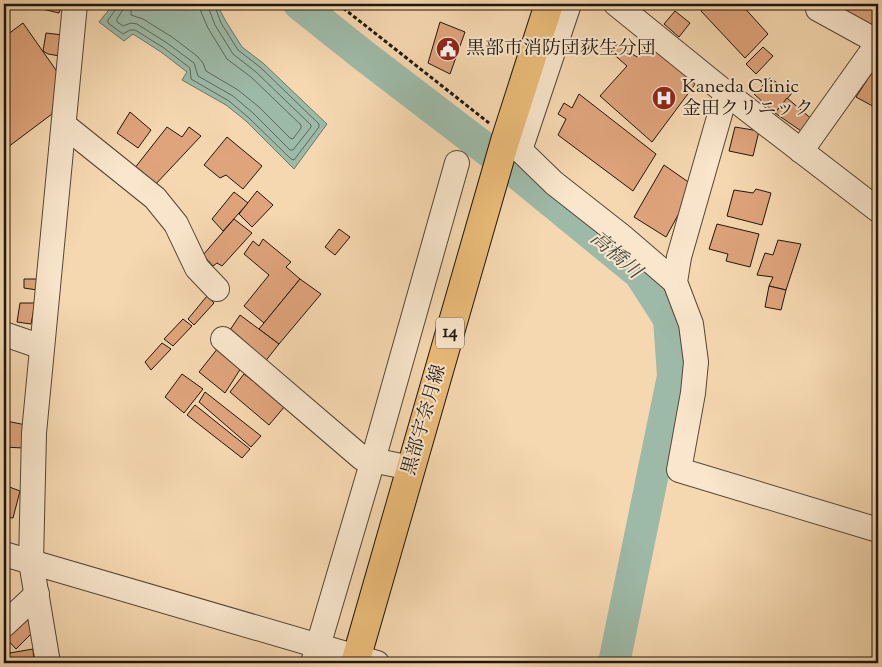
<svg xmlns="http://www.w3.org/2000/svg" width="882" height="667" viewBox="0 0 882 667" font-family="'Sorts Mill Goudy','Noto Serif JP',serif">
<rect width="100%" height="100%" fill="#f6d8b0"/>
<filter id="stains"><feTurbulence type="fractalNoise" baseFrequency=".004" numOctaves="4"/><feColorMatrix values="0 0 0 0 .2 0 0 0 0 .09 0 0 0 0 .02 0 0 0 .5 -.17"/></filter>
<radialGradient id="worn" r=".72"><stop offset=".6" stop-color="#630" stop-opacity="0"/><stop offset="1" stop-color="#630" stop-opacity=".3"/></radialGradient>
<polygon fill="#9dbaa8" stroke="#6a786a" points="109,4 217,4 225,20 242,47 263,63 327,124 294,169 246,121 226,105 182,80 187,72 161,52 133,34 124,41 99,22 112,6"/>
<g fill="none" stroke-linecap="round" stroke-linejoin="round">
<g stroke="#5d685a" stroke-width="1">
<polyline points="117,4 116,9 108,20 108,23 123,34 130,30 135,30 164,48 190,68 191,79 229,101 249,118 291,159 294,160 319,127 319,124 260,67 238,50 221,23 214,4"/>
<polyline points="123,4 122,11 117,19 117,22 123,26 131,23 137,24 167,43 194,63 198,76 233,96 253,113 290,150 293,150 311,127 311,125 256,72 233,54 215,25 207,4"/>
<polyline points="131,4 131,15 143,19 172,37 197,56 203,63 206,71 238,90 259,107 290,138 293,139 301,128 301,125 251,77 227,59 208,28 201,12 200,4"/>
</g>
<polyline stroke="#9dbaa8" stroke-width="32" points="299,4 363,55 512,169 640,274 669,319 673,376 614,663"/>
</g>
<g fill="#e0a47c" stroke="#1d160d">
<polygon points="39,4 62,4 59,13 38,8"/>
<polygon points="708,4 726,4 730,7 733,4 741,4 768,34 745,58 701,11"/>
<polygon points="842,4 878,4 877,28 840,7"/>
<polygon points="675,11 690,23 679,37 664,24"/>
<polygon points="440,22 465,32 450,74 428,63"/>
<polygon points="23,23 58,73 52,114 4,150 4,37"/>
<polygon points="46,33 63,35 60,56 48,54 43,51"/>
<polygon points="617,44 637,57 647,45 696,83 652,142 600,96 627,66 611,52"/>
<polygon points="763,47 773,56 756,74 746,64"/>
<polygon points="878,63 878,109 856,97"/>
<polygon points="770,78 792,93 775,113 754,94"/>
<polygon points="579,94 656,154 633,191 558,135 566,119 558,114 564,103 572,108"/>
<polygon points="787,98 814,121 804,133 775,113"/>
<polygon points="130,112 151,130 138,148 117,133"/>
<polygon points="167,127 182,137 189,127 201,136 153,187 134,169"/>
<polygon points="735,127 759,131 753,156 729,151"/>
<polygon points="227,137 262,166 243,189 226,175 220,178 204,165"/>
<polygon points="664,165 694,186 666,237 634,217"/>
<polygon points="756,189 771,193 762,225 727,216 734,190 753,193"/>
<polygon points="257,191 273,205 252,227 239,214"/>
<polygon points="234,192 248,203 223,231 212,219"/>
<polygon points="234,219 252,233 222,266 217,263 213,266 203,255"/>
<polygon points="717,224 759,234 750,267 726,261 728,254 709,249"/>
<polygon points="339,229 350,237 335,255 325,247"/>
<polygon points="263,239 291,262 286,267 300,279 264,323 244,306 269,275 244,254 253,241 259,246"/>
<polygon points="778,240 801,244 786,290 769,286 773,277 757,275 765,253 773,255"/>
<polygon points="4,274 9,275 8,286 4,285"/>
<polygon points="24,279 38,279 37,290 24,288"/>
<polygon points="300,279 321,294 279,344 259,329"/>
<polygon points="769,286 786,290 781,310 765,307"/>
<polygon points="207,296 214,303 194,325 188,319"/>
<polygon points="20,303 35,303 31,324 17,322"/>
<polygon points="240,315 279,344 264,363 228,333"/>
<polygon points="183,319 192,326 173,346 164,339"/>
<polygon points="162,343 171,349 151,370 145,362"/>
<polygon points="218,348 241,368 225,393 199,372"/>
<polygon points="182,374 203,389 184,413 165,397"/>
<polygon points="244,374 285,406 269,425 230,392"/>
<polygon points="205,392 261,436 251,447 199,402"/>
<polygon points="195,405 250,449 242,458 187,415"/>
<polygon points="6,421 26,425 23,448 4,447"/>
<polygon points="4,485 20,491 13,518 4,517"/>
<polygon points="23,616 36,629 16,649 4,636"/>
<polygon points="33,649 34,663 4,663 4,654"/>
</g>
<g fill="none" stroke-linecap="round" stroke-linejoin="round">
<g stroke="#534636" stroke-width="26">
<g id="minor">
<polyline points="569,4 520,150 554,183 624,238 675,282"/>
<polyline points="616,4 726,93 878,210"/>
<polyline points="821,4 818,9 878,42"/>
<polyline points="726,93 679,257 675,282 691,324 696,362 693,393 679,470 878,530"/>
<polyline points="64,125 155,198 176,224 197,268 217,289"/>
<polyline points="801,151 878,43"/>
<polyline points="4,334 42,347"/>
<polyline points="223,339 362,458 411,468"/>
<polyline points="4,554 377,663"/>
<polyline points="4,625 37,594"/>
<polyline points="48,663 31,562 34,433 75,4"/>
<polyline points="313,663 373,460 457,163"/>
</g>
</g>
<g stroke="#1d160d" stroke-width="30">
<polyline id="major" points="355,663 505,141 549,4"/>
</g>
<polyline stroke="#1d160d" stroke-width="3" stroke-dasharray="4 2.5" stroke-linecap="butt" points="338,4 489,123"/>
<use href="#minor" stroke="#f9e6cc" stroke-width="24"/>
<use href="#major" stroke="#ebbc78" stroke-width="28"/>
</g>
<defs>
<g id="civic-disc" transform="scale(1.25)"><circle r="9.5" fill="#8f2418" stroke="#f9e6cc"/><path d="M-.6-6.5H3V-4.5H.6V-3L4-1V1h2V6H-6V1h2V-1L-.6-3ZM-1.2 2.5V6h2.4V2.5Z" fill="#fff"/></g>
<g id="hospital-disc" transform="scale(1.25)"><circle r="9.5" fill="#8f2418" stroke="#f9e6cc"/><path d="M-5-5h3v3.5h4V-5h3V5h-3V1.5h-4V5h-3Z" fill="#fff"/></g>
</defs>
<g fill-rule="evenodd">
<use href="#civic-disc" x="448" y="49"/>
<use href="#hospital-disc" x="664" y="98"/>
</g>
<g text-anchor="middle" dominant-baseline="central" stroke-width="4" stroke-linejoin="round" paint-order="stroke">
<rect fill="#f9e6cc" stroke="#5f5446" stroke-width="1" x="436" y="317.5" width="28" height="31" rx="4"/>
<g font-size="18" font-weight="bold" fill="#1d160d">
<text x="450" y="333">14</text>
</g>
<g font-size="19" fill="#1d160d" stroke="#f9e6cc" text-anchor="start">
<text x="466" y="49">黒部市消防団荻生分団</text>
<text x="682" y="87">Kaneda Clinic<tspan x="682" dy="22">金田クリニック</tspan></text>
</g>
<g font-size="19" fill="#1d160d" stroke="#f9e6cc">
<text transform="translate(425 420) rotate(-74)">黒部宇奈月線</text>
</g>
<g font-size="20" font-style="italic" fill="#4a4f43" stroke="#f9e6cc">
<text transform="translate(615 256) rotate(41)">高橋川</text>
</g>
</g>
<rect width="882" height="667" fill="none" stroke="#f6d8b0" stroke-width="20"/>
<rect x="5" y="5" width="872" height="657" fill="none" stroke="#1d160d" stroke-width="2.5"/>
<rect x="10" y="10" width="862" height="647" fill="none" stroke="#1d160d"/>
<rect width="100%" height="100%" filter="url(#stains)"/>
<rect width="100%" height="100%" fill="url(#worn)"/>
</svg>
